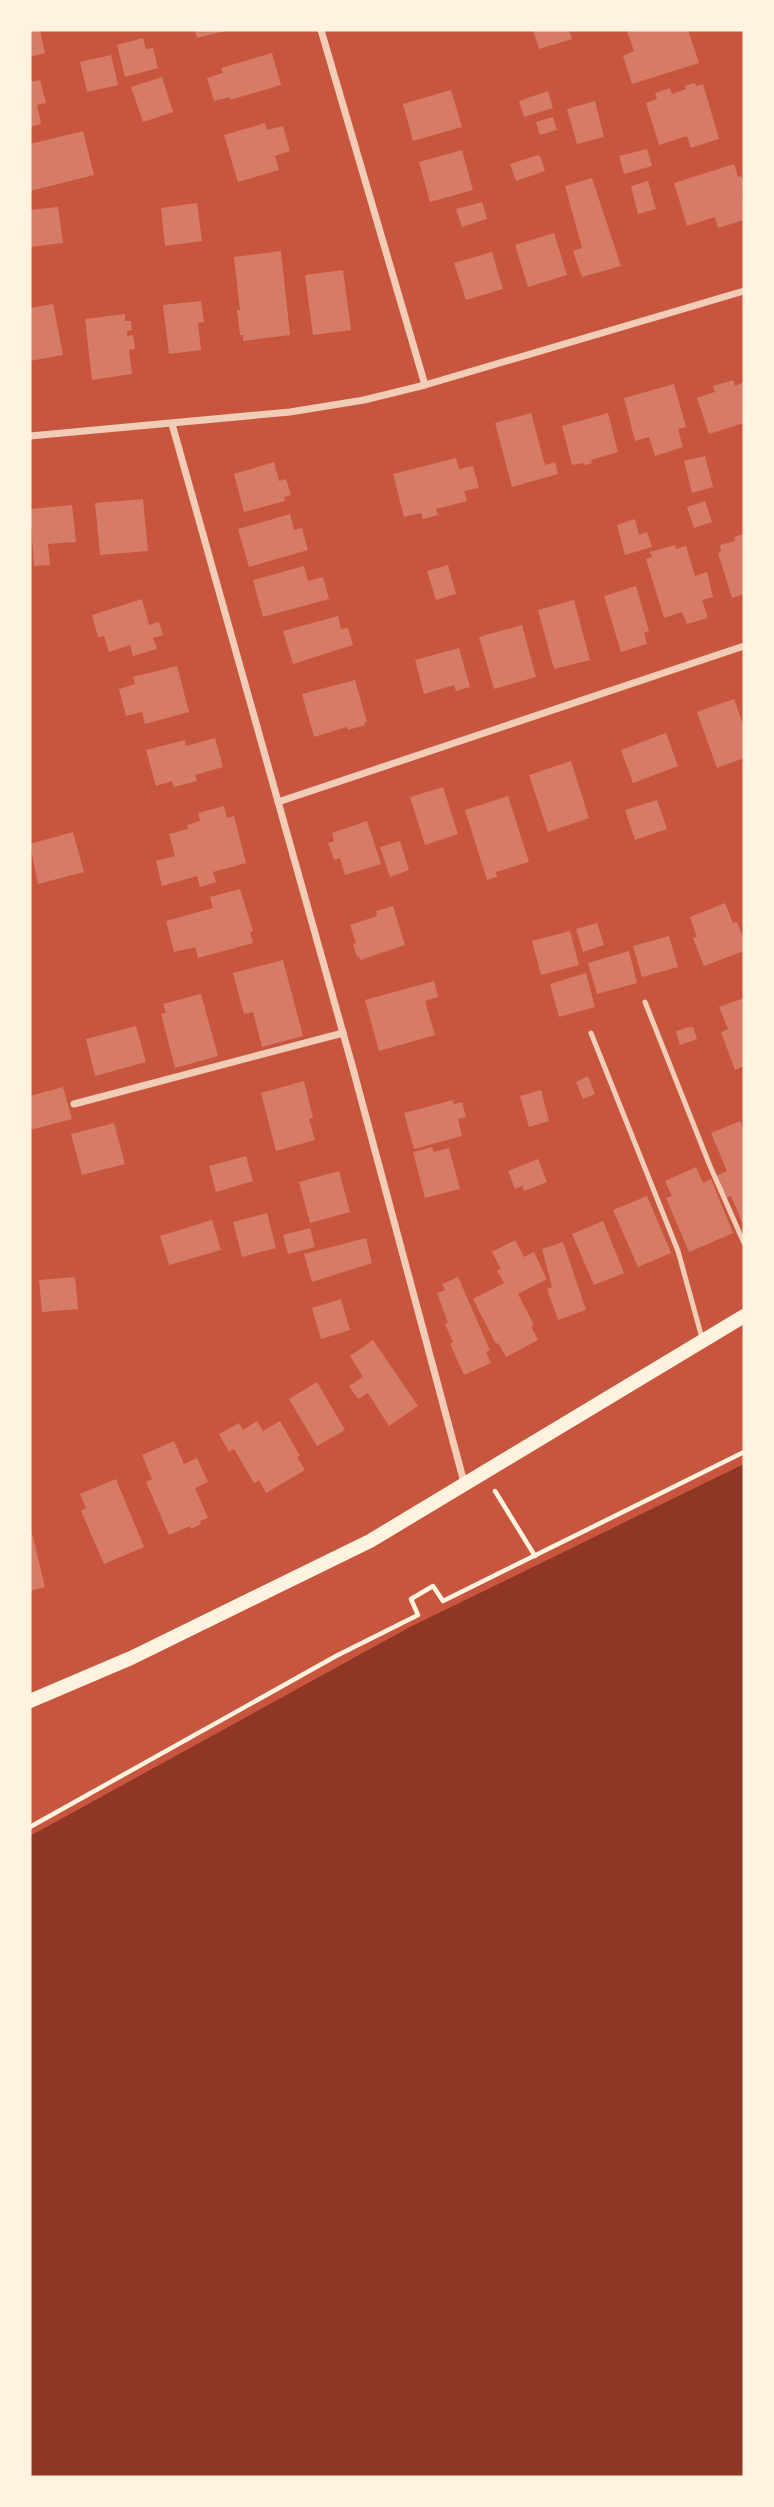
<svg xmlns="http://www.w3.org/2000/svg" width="774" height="2507" viewBox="0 0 774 2507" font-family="Montserrat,sans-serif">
<rect width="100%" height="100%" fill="#c8553d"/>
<polygon fill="#8f3625" points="744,1464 744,2477 30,2477 30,1836 410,1627"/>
<g fill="#d67c66">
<polygon points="30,30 40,30 45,53 30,57"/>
<polygon points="195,30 229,30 197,38"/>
<polygon points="533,30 569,30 572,39 539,49"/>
<polygon points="631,30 688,30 699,63 632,84 623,56 634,51 627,31"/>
<polygon points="143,38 146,49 153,48 158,68 125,77 117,45"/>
<polygon points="272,53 281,85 230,100 230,97 214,101 207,78 223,73 221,68"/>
<polygon points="111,55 118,85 87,92 80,62"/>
<polygon points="162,77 173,112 143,122 131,87"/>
<polygon points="40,80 46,103 37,105 41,124 30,127 30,82"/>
<polygon points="695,83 696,86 703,84 719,139 691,148 687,136 659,145 646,103 657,99 655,93 670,88 672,94 686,89 685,86"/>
<polygon points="451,90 462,127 413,141 403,104"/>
<polygon points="548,91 553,108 524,117 519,101"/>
<polygon points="595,101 604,137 577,144 567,109"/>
<polygon points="553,117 557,130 540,135 536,122"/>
<polygon points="265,123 267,130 283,126 290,151 275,156 279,170 238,182 224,135"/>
<polygon points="83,131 94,175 30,191 30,144"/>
<polygon points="647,149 652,166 624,174 619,156"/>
<polygon points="462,150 473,190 430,202 419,162"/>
<polygon points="538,155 540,156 545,171 516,181 510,164"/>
<polygon points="734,164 738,177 741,176 744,186 742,192 744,220 718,228 715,217 687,226 674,183"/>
<polygon points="592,178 621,266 582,277 573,251 582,248 565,186"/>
<polygon points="648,181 656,209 638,214 631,186"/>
<polygon points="482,202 487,219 462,227 456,209"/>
<polygon points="197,203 202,241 165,246 161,208"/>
<polygon points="58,207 63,243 30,247 30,210"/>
<polygon points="554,233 567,275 528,287 515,245"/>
<polygon points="281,251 290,335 243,341 243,335 240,335 237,310 240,310 234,257"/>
<polygon points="492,252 503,289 466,300 454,263"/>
<polygon points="343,270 351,330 313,335 305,275"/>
<polygon points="201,301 204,322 198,323 201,350 169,354 163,305"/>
<polygon points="53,304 63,355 30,361 30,308"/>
<polygon points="125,314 125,321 131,321 132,330 127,331 127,336 133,335 135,349 129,350 132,374 92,380 85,319"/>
<polygon points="733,380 735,386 744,382 744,423 709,434 697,398 715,392 713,386"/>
<polygon points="674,384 686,427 678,429 683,447 655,456 649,437 635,441 624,398"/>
<polygon points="531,413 545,465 555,462 558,474 512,487 495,423"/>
<polygon points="608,413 618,452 591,460 592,463 584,465 583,463 572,465 562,426"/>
<polygon points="705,456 713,487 692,493 684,461"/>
<polygon points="456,458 459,469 473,466 479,488 464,491 467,501 436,509 438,515 423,519 421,513 404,517 393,474"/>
<polygon points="274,462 279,481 286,479 291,495 284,497 285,501 244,512 234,474"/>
<polygon points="143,499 148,551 100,555 95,503"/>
<polygon points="705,501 712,522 694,528 687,507"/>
<polygon points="72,505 76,542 48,544 50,565 34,566 30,509"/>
<polygon points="290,514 294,530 302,528 308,550 249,567 238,529"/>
<polygon points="635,519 639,535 647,532 652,547 625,555 617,525"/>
<polygon points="744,534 744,594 732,598 718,553 721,552 720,545 735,541 734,537"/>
<polygon points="675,545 676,549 686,546 695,576 707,572 713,597 702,600 708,618 687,624 682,612 664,618 646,559 652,557 650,552"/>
<polygon points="448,565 456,594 436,600 427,571"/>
<polygon points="304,566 308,581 323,577 329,599 263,617 253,580"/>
<polygon points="636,586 649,631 644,633 647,644 621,652 604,596"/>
<polygon points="142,599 149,625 159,622 163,635 153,638 157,649 133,656 130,645 109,652 104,636 98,637 92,615"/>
<polygon points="574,600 590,660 554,669 538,610"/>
<polygon points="338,616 341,629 348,628 353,645 293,664 283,631"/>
<polygon points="522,625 536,677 494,689 479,637"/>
<polygon points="459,648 470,687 456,691 454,685 424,694 415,660"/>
<polygon points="177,666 189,712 145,724 142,712 126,716 119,689 135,684 133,677"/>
<polygon points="355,680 367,722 365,722 365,725 348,730 347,727 314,737 302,694"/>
<polygon points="734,699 744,727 744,758 717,768 697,712"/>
<polygon points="666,733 678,766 633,783 621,750"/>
<polygon points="215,738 223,767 195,775 197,781 174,787 172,781 156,786 146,750 185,740 186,746"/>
<polygon points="571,761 589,818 548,832 529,775"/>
<polygon points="443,787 458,834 425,845 410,797"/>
<polygon points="508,796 529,862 496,872 497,877 487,880 465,810"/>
<polygon points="657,800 667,829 635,840 625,810"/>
<polygon points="224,806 227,818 234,816 246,863 213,872 216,882 200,887 197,876 162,886 156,861 175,856 169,834 188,829 187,825 200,821 198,813"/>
<polygon points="367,821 381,864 345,875 340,858 334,860 328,843 334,841 332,833"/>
<polygon points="73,832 84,872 38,884 30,844"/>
<polygon points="400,841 409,870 390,877 380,847"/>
<polygon points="240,889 253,931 250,932 253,943 198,958 195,947 174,952 166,921 213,908 210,897"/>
<polygon points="725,903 733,923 737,922 744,941 744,951 704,966 693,938 697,937 690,917"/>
<polygon points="393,906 405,945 360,960 359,956 357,957 353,944 356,943 350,925 377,916 376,911"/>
<polygon points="597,923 604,945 583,952 576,929"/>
<polygon points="570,931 579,965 541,975 532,941"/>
<polygon points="669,936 678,967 642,977 633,946"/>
<polygon points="629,951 637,983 597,994 588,963"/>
<polygon points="283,960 303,1036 262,1047 253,1012 244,1014 233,973"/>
<polygon points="586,973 595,1007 559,1017 550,984"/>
<polygon points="434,981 438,997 425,1001 435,1035 379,1051 365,1000"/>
<polygon points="201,994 218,1056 175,1068 161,1014 166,1013 163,1004"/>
<polygon points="744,998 744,1066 735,1070 721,1032 728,1029 719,1007"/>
<polygon points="136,1026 146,1062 95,1076 86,1039"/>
<polygon points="689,1027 693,1027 697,1039 680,1045 676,1031"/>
<polygon points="588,1076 595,1094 583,1099 576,1082"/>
<polygon points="304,1081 313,1118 309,1119 315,1140 276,1151 261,1093"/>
<polygon points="63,1087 72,1119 30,1130 30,1096"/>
<polygon points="541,1090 549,1121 529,1127 520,1096"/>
<polygon points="453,1100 454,1104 462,1102 466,1117 458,1119 462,1136 414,1149 404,1113"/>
<polygon points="740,1121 744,1131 744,1227 731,1196 726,1198 716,1176 727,1171 711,1133"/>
<polygon points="114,1123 125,1164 82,1175 71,1134"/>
<polygon points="432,1147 434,1152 449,1148 460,1189 425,1198 413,1152"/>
<polygon points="246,1156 253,1181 216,1192 209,1166"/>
<polygon points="538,1159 547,1182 524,1191 522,1186 515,1189 508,1171"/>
<polygon points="696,1167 703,1183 711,1179 733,1233 689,1252 666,1198 672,1196 665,1181"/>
<polygon points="339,1171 350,1212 310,1223 299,1182"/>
<polygon points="647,1196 671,1253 638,1267 613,1210"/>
<polygon points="267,1213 276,1248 242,1257 233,1222"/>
<polygon points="212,1220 221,1250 169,1265 160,1236"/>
<polygon points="603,1221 624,1273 594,1285 572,1234"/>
<polygon points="310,1228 315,1247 288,1254 283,1235"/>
<polygon points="366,1238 372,1263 312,1282 304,1254"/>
<polygon points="515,1240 524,1257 534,1252 547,1279 518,1294 534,1325 531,1326 538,1340 506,1357 498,1343 496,1344 473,1299 504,1283 497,1270 501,1269 492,1252"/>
<polygon points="563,1242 586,1310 558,1320 547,1289 552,1287 542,1249"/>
<polygon points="75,1277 78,1309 42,1312 39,1280"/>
<polygon points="458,1277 490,1350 486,1352 491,1363 464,1375 450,1344 453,1342 445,1324 448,1323 437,1293 445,1290 442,1284"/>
<polygon points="341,1299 350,1330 321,1339 312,1308"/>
<polygon points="373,1340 418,1406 389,1426 368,1393 358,1399 349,1386 363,1377 350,1356"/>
<polygon points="317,1382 345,1430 317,1446 289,1399"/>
<polygon points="257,1421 263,1431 280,1421 300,1456 297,1457 305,1470 266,1493 259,1480 254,1483 234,1449 229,1452 219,1434 239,1423 243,1430"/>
<polygon points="174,1441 184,1464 197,1458 208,1482 195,1488 208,1518 200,1521 201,1524 191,1529 190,1526 169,1535 146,1482 152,1479 142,1455"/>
<polygon points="116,1479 144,1547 104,1564 81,1511 86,1508 80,1494"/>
<polygon points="31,1529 45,1587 30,1591 30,1530"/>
</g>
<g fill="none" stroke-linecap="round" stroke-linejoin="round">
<g stroke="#fff3e0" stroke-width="4.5">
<polyline points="495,1491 535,1556"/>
<polyline points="30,1827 336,1656 418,1615 411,1599 433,1586 443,1601 744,1452"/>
</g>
<g stroke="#f1ccb7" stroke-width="5">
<polyline points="645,1002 710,1166 744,1243"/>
<polyline points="591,1033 678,1251 702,1338"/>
</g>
<g stroke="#f1ccb7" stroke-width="7">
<polyline points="321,30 425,385"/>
<polyline points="172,424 352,1065 465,1486"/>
<polyline points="30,436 290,412 364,400 425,385 744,291"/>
<polyline points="278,802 744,646"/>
<polyline points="74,1104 343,1033"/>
</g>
<polyline stroke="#fff3e0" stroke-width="14" points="30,1701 131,1658 370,1541 744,1316"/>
</g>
<rect width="774" height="2507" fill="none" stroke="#fff3e0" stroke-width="63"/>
</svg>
